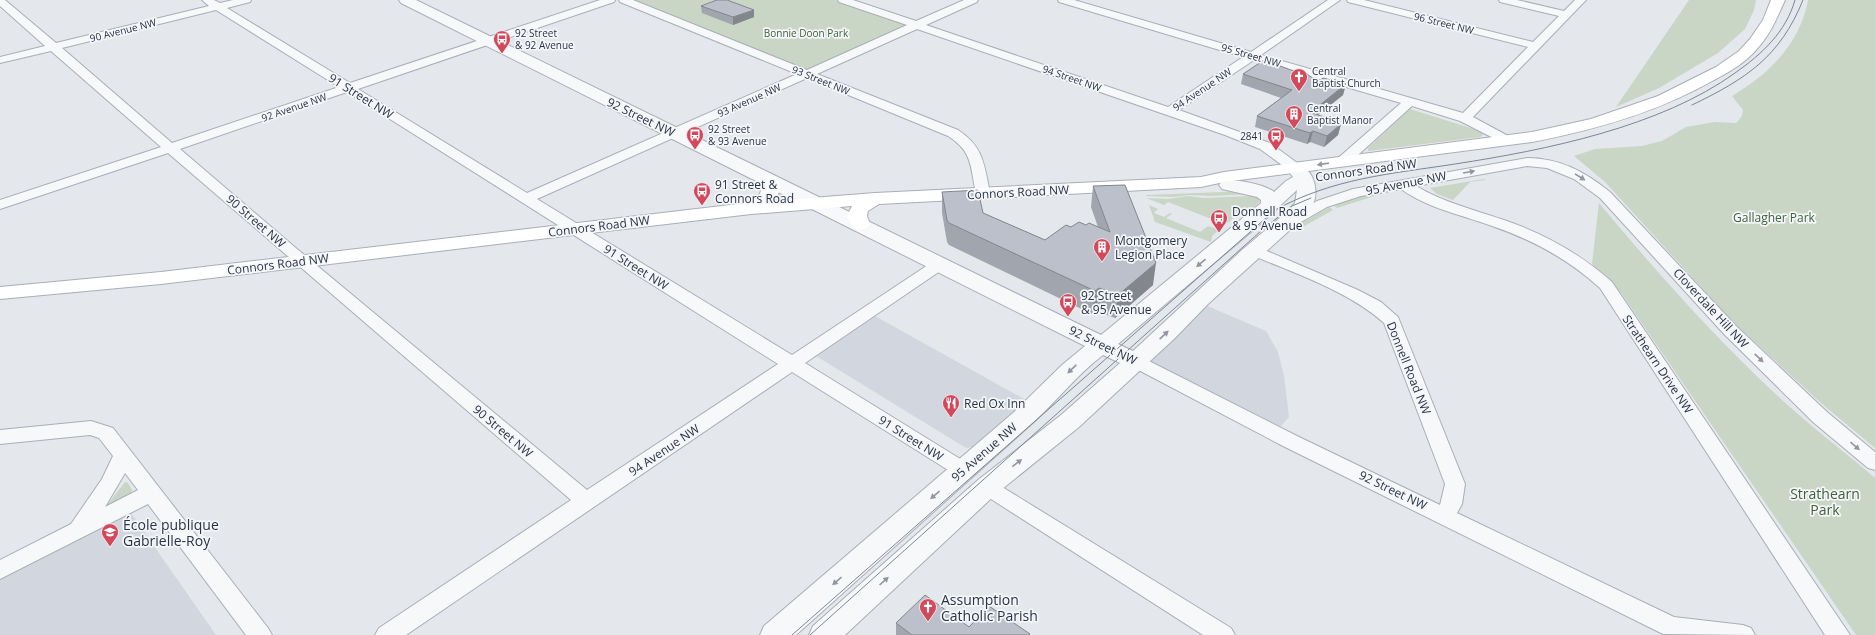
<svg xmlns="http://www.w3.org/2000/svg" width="1875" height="635" viewBox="0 0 1875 635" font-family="'Open Sans',sans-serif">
<rect width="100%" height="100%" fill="#e4e7ec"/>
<g fill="#d2d6de">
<polygon points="1205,305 1266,331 1278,352 1284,376 1289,417 1280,427 1150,361"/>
<polygon points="875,316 1033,404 986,445 966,448 816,356"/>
<polygon points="131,513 216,635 0,635 0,580"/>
</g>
<g fill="#c9d6c5">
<polygon points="633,0 836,0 909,25 808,70"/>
<polygon points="1689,0 1756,0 1754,10 1745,29 1718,53 1659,88 1616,107"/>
<path d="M1808 0H1875V448L1821 403 1733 322 1605 182 1574 156 1595 149 1642 146 1662 141 1686 127 1715 122 1736 123 1742 116 1743 110 1732 96C1769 74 1800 44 1808 0Z"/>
<polygon points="1410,109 1480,131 1483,135 1480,137 1368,151 1368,148"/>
<polygon points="1484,179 1486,180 1470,182 1453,200 1437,194 1430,188"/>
<polygon points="1246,191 1252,194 1211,196 1189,195 1174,197 1145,196 1147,195"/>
<polygon points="1383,191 1384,193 1337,208 1333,205 1367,194"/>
<polygon points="1188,196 1203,198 1253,196 1258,196 1261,200 1254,207 1241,212 1222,227 1211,223 1214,220 1168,202 1164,205 1146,198 1168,199"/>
<path d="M1599 203C1659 275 1721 345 1791 408 1818 432 1847 454 1875 478V635H1856L1621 293 1592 264Z"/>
<polygon points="1149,205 1158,209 1154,213 1164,217 1170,213 1172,214 1166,218 1200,232 1208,226 1219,230 1212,236 1211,242 1155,222"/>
<polygon points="1329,207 1333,210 1301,228 1296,226"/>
<polygon points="125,482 128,483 132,490 130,495 111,505 108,504"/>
</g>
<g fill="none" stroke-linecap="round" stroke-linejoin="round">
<g stroke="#a9aeb7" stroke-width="2">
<g id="minor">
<path d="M0 0H5L56 43 209 6 202 0H214L220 3 233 0H251L250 2 227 8 350 83 600 0H615L614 2 358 89 527 193 797 74 620 2 619 0H633L807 70 907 25 839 2 838 0H853L916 21 964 0H978L977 2 926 25 1168 107 1243 57 1059 2 1058 0H1074L1251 52 1328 0H1340L1261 55 1463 113 1528 47 1348 2 1347 0H1364L1533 42 1559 16 1500 2 1499 0H1517L1564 11 1575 0H1586L1473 117 1510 137 1512 140 1510 143 1505 144 1460 121 1412 106 1347 165H1337L1335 162 1337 159 1401 103 1254 60 1179 110 1270 143 1300 165 1302 168 1300 171H1290L1260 149 1225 135 917 29 817 74 958 130C984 147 984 165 990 193L988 196H978L976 193C970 166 973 152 948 136L807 78 537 199 792 355 934 261 940 259 946 261 948 264 946 267 805 363 970 465 973 470 970 475 963 477 956 475 792 372 406 635H375L379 628 571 500 168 153 0 209V200L161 147 51 51 0 63V57L45 46 0 6ZM216 10 339 87 172 143 62 48ZM347 92 778 364 587 490 297 249 180 149Z"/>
<path d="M1527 158C1560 158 1585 172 1610 192L1736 326 1827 412 1875 452V470L1868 468 1813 422 1724 334 1600 198 1574 179 1547 168 1527 166 1416 186C1443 202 1474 210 1504 220 1545 234 1579 253 1612 282L1850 635H1825L1600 288C1568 259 1533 240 1492 226 1462 215 1427 208 1401 189L1361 196 1327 207 1294 226 1289 227 1284 226 1282 223 1284 220 1317 201 1353 189Z"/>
<path d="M1253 245 1358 290 1381 302 1398 317 1465 484 1462 504 1457 513 1674 617 1743 625 1751 628 1755 635 1663 634 1283 446 1129 365 1126 361 1129 357 1135 355 1141 357 1297 436 1440 505 1445 484 1384 323C1347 290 1293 273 1247 253L1245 250 1247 247Z"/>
<path d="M91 421 113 428 268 628 272 635H246L148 504 0 579V560L71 524 102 479 113 456 99 438 90 435 0 444V430ZM125 473 138 490 105 507Z"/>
<polygon points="987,479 994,482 1231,628 1235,635 1203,635 980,492 977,487 980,482"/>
</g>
</g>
<g stroke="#a9aeb7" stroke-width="2">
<path id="tertiary" d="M399 0H416L1101 335 1261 203V200L1257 197 1222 189 1219 185 1222 181C1232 178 1265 184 1274 192L1286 181 1293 177 1287 169 1290 165C1310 160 1321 188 1313 204 1311 210 1305 215 1302 219L1208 304 1175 338 1079 427 996 494 845 635H809L813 626 978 480 1061 415 1120 363 1103 355C1075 376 1054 405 1027 428 950 497 873 566 796 635H760L764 626 1013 413 1062 365 1085 346 401 3ZM1297 190 1295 203 1288 211 1242 250 1133 351 1118 344 1258 226Z"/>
</g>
<g stroke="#a9aeb7" stroke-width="2">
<path id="secondary" d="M1771 0H1785C1777 18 1770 35 1756 50 1745 63 1729 72 1714 80 1658 112 1595 130 1532 142L1224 182 1201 187 879 204 868 211 867 216 870 224 867 228 860 230 853 228 847 216 852 206 751 214 161 284 0 299V287L161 272 747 203 760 194 762 186 761 181 764 177 770 176 776 177C783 186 780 192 774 201L875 193 1201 177 1224 172 1532 132 1591 119 1658 96 1716 67 1739 51 1750 39 1763 20Z"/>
</g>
<use href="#minor" fill="#f7f8fa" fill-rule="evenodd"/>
<use href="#tertiary" fill="#f7f8fa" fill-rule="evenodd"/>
<use href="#secondary" fill="#fff" fill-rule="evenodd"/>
<g stroke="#7d8696" stroke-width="1">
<path d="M1692 105C1746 79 1780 57 1803 0"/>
<path d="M792 635 1275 210C1334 178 1390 174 1455 164 1546 150 1660 127 1735 73 1762 54 1786 32 1795 0"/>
<polyline points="810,635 1262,230 1292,206 1311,198"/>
</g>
</g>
<g fill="#a1a5ae">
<polygon points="701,6 754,10 754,17 733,25 702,13"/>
<polygon points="1243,74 1311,77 1320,80 1346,84 1343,95 1318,115 1341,124 1338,135 1324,147 1310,142 1307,144 1255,127 1257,116 1281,98 1241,84"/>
<polygon points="1093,186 1153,285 1115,318 1096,311 1092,314 949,245 947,242 942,213 942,192 983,213 1045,240 1071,227 1086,225 1098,227 1091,207"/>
<polygon points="896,623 969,627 1030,635 896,635"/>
</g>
<g fill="#83868d">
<polygon points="754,10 754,17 733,25 733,17"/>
<polygon points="1346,84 1343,95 1308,123 1311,112"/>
<polygon points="1341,124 1338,135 1324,147 1327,136"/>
<polygon points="1313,131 1310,142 1307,144 1310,133"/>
<polygon points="1156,263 1153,285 1115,318 1118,295"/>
<polygon points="1099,288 1096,311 1092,314 1095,291"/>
</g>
<g fill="#bbc0ca" stroke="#83868d">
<polygon points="717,0 727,0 754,10 733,17 701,6"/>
<polygon points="1264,60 1291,70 1306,73 1311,77 1320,80 1323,78 1346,84 1311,112 1341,124 1327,136 1313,131 1310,133 1257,116 1292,90 1243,74"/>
<polygon points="1125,185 1156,263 1118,295 1099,288 1095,291 949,223 947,220 942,192 978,190 983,213 1045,240 1066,225 1071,227 1079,222 1086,225 1089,223 1110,232 1093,186"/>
<polygon points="925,595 969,627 989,606 1030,634 1029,635 912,635 896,623"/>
</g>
<defs><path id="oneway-solid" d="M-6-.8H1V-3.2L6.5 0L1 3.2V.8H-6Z"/></defs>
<use fill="#959aa2" href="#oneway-solid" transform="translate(1323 164) rotate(172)"/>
<g fill="#9196a0">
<use href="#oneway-solid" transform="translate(1469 172) rotate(-10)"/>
<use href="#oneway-solid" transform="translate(1580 177) rotate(32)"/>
<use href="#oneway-solid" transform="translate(1201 263) rotate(140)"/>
<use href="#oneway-solid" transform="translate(1164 335) rotate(-43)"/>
<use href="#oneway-solid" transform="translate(1759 358) rotate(44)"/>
<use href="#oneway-solid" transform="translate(1072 369) rotate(137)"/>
<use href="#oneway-solid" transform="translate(1855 446) rotate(40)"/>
<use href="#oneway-solid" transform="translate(1017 463) rotate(-38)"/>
<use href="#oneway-solid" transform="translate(935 495) rotate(139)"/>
<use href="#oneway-solid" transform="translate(837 581) rotate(139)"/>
<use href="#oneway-solid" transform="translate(884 581) rotate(-42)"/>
</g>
<defs>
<g id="bus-pin" transform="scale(0.9)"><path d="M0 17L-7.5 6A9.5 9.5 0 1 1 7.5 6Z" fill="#d1495b" stroke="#f4f6f9"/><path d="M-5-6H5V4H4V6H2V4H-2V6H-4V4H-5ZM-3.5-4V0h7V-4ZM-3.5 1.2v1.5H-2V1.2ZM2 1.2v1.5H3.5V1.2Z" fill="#fff"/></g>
<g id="church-pin" transform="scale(0.9)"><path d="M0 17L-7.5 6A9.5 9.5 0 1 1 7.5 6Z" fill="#d1495b" stroke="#f4f6f9"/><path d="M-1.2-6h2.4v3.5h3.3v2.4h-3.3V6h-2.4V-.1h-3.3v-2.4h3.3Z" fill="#fff"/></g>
<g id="building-pin" transform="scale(0.9)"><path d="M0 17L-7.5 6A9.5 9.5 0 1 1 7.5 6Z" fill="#d1495b" stroke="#f4f6f9"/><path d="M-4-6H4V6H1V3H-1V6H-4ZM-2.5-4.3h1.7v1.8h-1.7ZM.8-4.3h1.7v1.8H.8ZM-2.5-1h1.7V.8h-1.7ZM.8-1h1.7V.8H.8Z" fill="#fff"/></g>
<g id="restaurant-pin" transform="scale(0.9)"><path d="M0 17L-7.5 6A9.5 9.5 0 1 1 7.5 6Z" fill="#d1495b" stroke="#f4f6f9"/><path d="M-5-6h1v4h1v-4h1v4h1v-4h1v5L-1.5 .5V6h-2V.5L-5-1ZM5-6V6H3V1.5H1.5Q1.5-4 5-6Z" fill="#fff"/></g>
<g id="school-pin" transform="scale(0.9)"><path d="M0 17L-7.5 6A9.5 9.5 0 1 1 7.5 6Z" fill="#d1495b" stroke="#f4f6f9"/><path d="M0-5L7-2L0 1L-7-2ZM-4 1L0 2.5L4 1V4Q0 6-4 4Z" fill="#fff"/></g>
</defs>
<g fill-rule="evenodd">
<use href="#bus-pin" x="502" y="39"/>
<use href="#church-pin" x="1299" y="77"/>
<use href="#building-pin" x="1294" y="114"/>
<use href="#bus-pin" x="695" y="135"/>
<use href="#bus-pin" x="1276" y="136"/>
<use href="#bus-pin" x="702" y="191"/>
<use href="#bus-pin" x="1219" y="218"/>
<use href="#building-pin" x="1102" y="247"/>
<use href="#bus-pin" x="1068" y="302"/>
<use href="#restaurant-pin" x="951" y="403"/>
<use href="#school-pin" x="110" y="532"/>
<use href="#church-pin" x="928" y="607"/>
</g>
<g text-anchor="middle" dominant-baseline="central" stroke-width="3.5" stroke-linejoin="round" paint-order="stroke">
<g font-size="10" fill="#2b3445" stroke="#f4f6f9">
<text transform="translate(1444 23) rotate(14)">96 Street NW</text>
<text transform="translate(123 30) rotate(-14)">90 Avenue NW</text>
<text transform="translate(1251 55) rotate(16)">95 Street NW</text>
<text transform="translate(1072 78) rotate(19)">94 Street NW</text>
<text transform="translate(821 80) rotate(22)">93 Street NW</text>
<text transform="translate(1202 89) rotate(-34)">94 Avenue NW</text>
<text transform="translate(749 100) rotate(-24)">93 Avenue NW</text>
<text transform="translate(294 107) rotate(-19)">92 Avenue NW</text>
</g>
<g font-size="10" fill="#2b3445" stroke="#f4f6f9" text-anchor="start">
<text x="515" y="33">92 Street<tspan x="515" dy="12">&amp; 92 Avenue</tspan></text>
<text x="1312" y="71">Central<tspan x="1312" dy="12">Baptist Church</tspan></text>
<text x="1307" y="108">Central<tspan x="1307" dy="12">Baptist Manor</tspan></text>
<text x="708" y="129">92 Street<tspan x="708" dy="12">&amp; 93 Avenue</tspan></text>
<text x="1263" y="136" text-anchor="end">2841</text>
</g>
<g font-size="10" fill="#3f6138" stroke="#f4f6f9">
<text x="806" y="33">Bonnie Doon Park</text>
</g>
<g font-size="12" fill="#2b3445" stroke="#f4f6f9">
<text transform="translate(361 96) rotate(32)">91 Street NW</text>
<text transform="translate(641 117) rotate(26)">92 Street NW</text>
<text transform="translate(1366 170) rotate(-8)">Connors Road NW</text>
<text transform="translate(1406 183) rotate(-11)">95 Avenue NW</text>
<text transform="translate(1018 192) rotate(-3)">Connors Road NW</text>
<text transform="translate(256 221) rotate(41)">90 Street NW</text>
<text transform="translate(599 226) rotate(-7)">Connors Road NW</text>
<text transform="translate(278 264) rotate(-7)">Connors Road NW</text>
<text transform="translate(636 267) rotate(32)">91 Street NW</text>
<text transform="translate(1711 308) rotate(47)">Cloverdale Hill NW</text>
<text transform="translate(1103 345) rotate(26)">92 Street NW</text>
<text transform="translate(1658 364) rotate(56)">Strathearn Drive NW</text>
<text transform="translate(1409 368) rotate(68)">Donnell Road NW</text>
<text transform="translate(503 431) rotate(40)">90 Street NW</text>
<text transform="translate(911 438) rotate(32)">91 Street NW</text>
<text transform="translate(664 450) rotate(-34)">94 Avenue NW</text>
<text transform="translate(984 452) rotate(-41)">95 Avenue NW</text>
<text transform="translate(1393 490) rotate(26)">92 Street NW</text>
</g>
<g font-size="12" fill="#2b3445" stroke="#f4f6f9" text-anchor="start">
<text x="715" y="184">91 Street &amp;<tspan x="715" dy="14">Connors Road</tspan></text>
<text x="1232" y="211">Donnell Road<tspan x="1232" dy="14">&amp; 95 Avenue</tspan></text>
<text x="1115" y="240">Montgomery<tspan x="1115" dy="14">Legion Place</tspan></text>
<text x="1081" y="295">92 Street<tspan x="1081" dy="14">&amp; 95 Avenue</tspan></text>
<text x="964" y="403">Red Ox Inn</text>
</g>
<g font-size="12" fill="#3f6138" stroke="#f4f6f9">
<text x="1774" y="217">Gallagher Park</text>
</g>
<g font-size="14" fill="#3f6138" stroke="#f4f6f9">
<text x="1825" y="493">Strathearn<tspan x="1825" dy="16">Park</tspan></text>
</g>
<g font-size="14" fill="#2b3445" stroke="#f4f6f9" text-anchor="start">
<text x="123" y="524">École publique<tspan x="123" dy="16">Gabrielle-Roy</tspan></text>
<text x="941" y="599">Assumption<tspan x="941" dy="16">Catholic Parish</tspan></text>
</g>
</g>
</svg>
